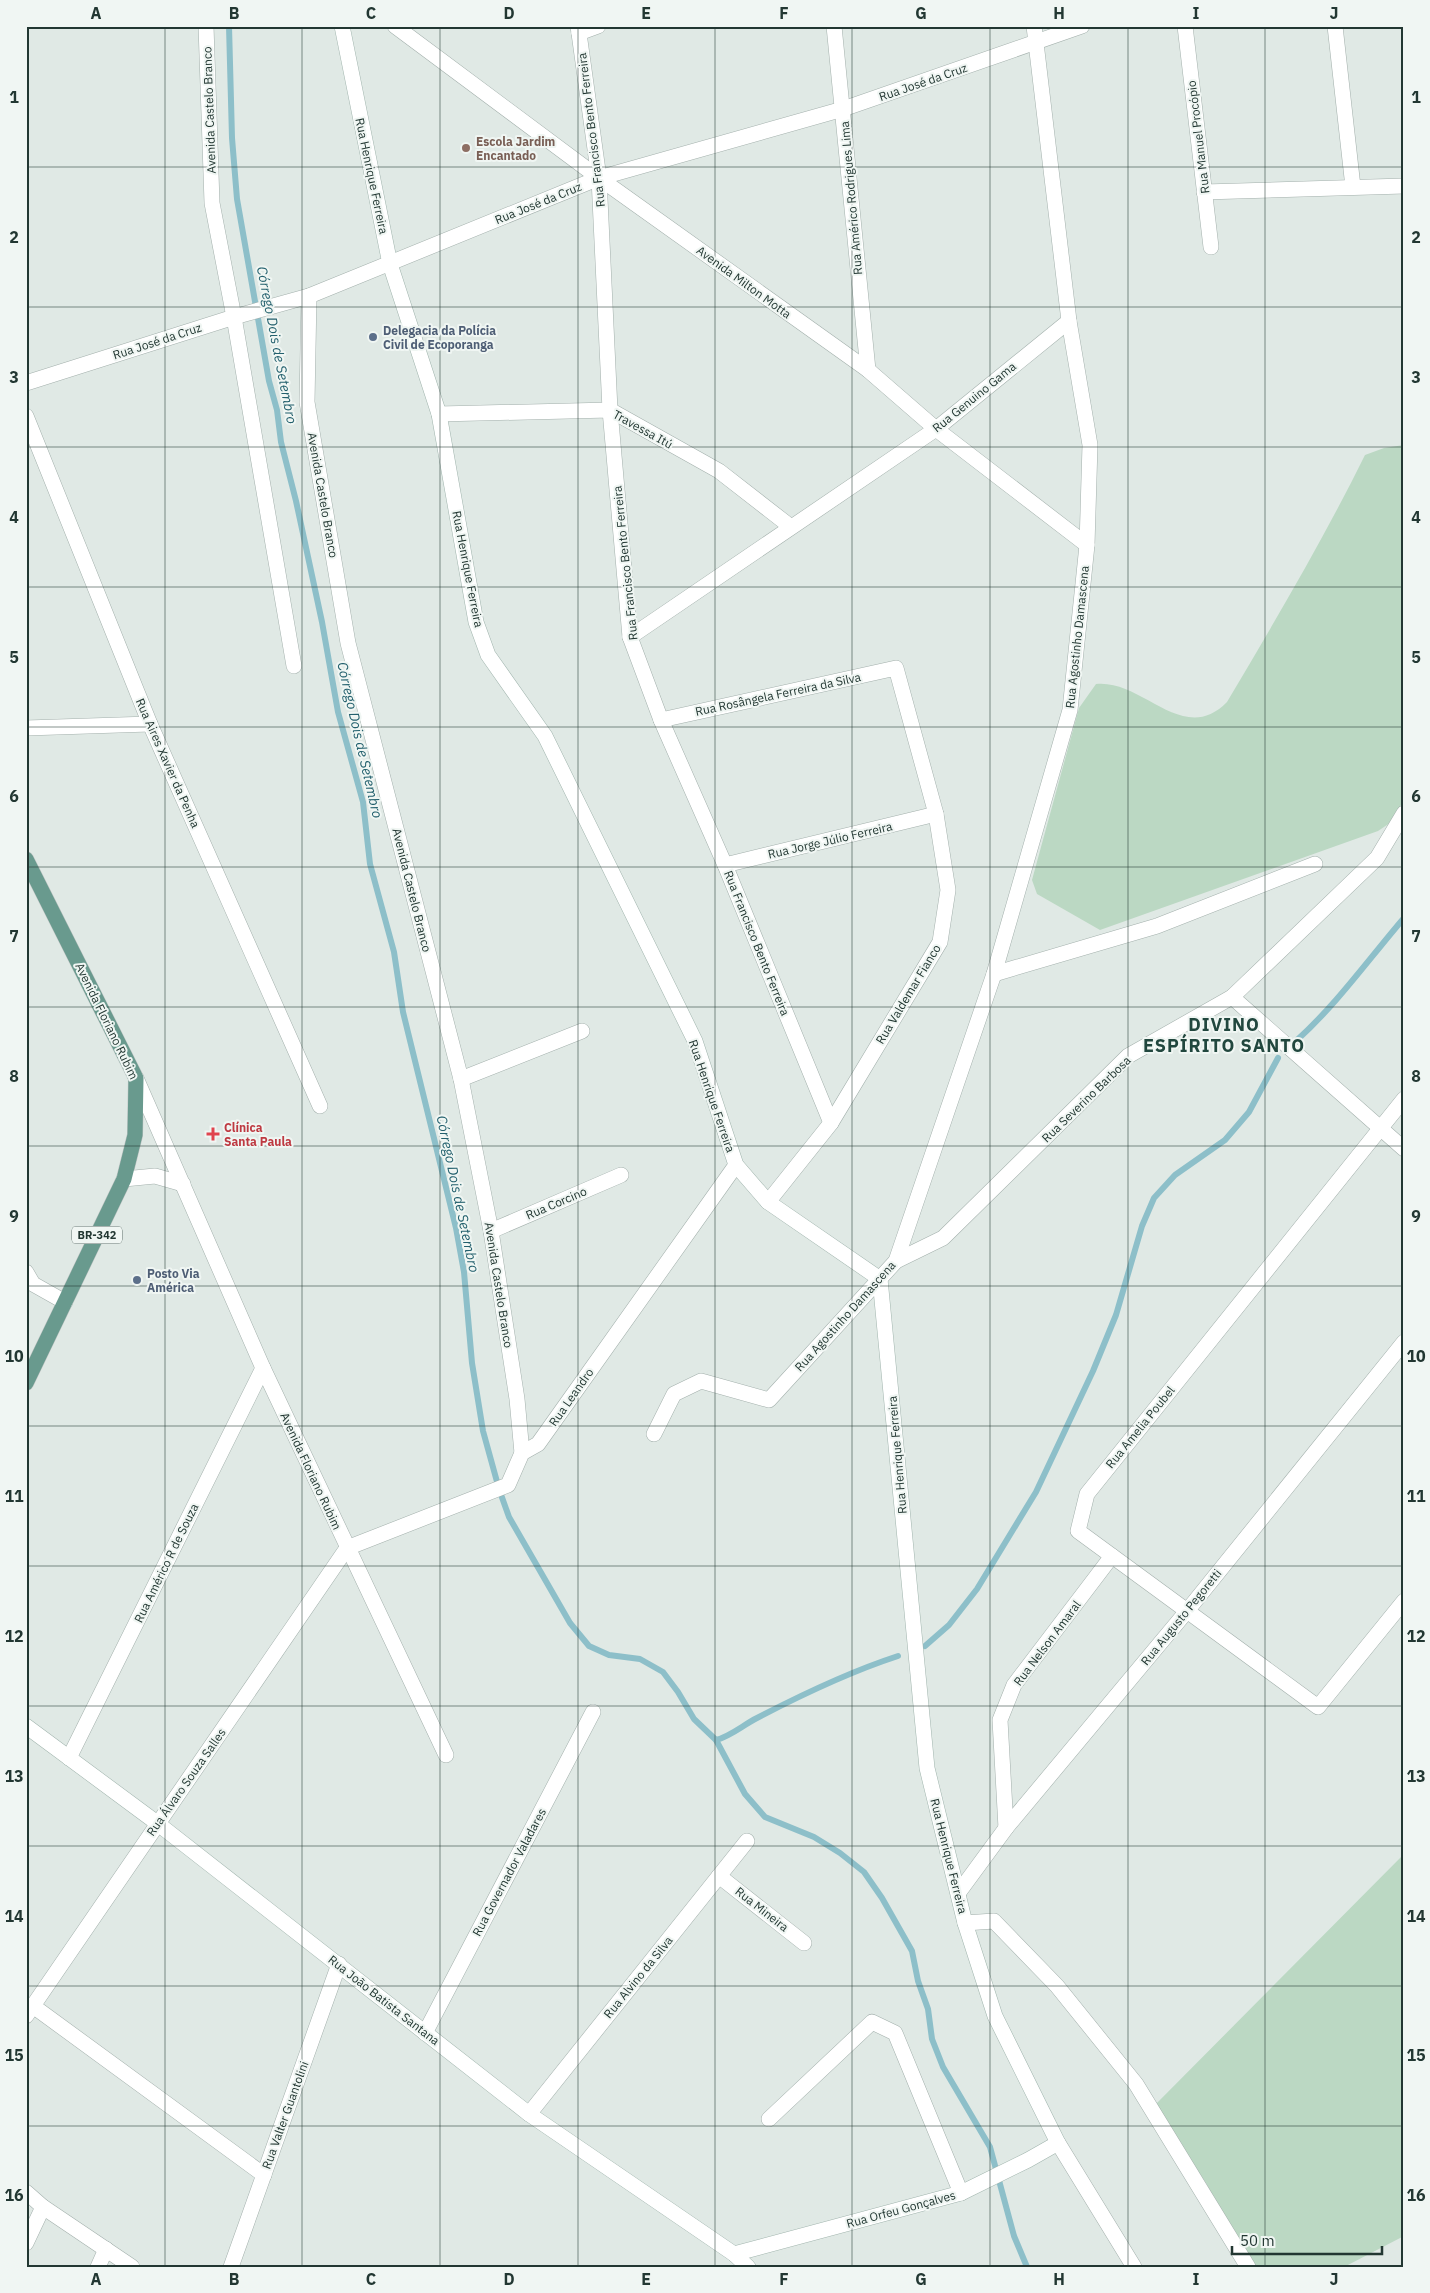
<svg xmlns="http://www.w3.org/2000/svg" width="1430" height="2293" viewBox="0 0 1430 2293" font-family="'IBM Plex Sans',sans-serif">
<rect width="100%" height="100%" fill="#e0e9e5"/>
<g fill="#bbd8c3">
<path d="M1404 445V800L1390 823 1378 831 1100 930 1037 894 1032 880 1079 708 1096 684C1143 679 1183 747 1227 702 1275 621 1323 540 1365 455L1384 448Z"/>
<polygon points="1404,1854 1404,2236 1344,2267 1251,2267 1206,2183 1154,2106"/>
</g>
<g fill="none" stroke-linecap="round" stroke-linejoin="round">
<g stroke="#8dbfc9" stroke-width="6">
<polyline points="229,26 232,138 237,199 269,381 277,410 281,442 296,501 322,622 338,712 363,802 370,864 394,952 403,1012 456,1228 464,1272 472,1363 483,1431 499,1489 509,1517 570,1623 589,1646 609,1655 640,1659 663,1672 678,1692 694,1719 716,1740 745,1794 765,1817 814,1837 840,1853 864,1872 882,1898 912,1951 918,1981 928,2009 932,2039 943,2067 990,2147 1014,2236 1027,2267"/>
<path d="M1296 1041C1337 1004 1368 960 1404 918"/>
<polyline points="925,1646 949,1625 977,1589 1036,1492 1093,1371 1116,1315 1142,1226 1154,1198 1175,1175 1225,1140 1249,1112 1278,1058"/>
<path d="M716 1740C731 1736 743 1725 757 1718 803 1694 849 1672 898 1656"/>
</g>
<g stroke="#a3b0ac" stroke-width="16">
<g id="street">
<polyline points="206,26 212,203 234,317 294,666"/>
<polyline points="395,26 599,178 868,370 936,429 1087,545"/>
<polyline points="578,26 599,178 610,410 630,637 661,720 725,865 831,1123"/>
<polyline points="834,26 868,370"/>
<polyline points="1185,26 1211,247"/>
<polyline points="1335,26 1353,187"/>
<polyline points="579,33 598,26"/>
<polyline points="1204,192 1404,186"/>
<polyline points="309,296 307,402 348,643 461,1079 491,1231 517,1399 522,1453"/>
<polyline points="26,383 234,317 309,296 599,178 843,109 1082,26"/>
<polyline points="439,414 610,410 719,471 791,527"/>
<polyline points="26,416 150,724 320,1106"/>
<polyline points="630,637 936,429 1069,321 1034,26"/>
<polyline points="661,720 896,668 936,814 948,890 940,942 831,1123 768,1202"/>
<polyline points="26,728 150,724"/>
<polyline points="725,865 936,814"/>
<polyline points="994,974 1157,926 1315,864"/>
<polyline points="1232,997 1404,1149"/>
<polyline points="136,1078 263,1368 446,1755"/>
<polyline points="461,1079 582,1031"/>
<polyline points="1404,1099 1087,1494 1078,1531 1318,1707 1404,1601"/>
<polyline points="124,1179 155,1176 183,1184"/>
<polyline points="491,1231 621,1175"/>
<polyline points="896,1261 943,1238 1128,1056 1232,997 1377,858 1404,813"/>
<polyline points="26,1272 33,1284 65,1302"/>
<polyline points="654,1434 674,1394 701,1381 769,1400 896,1261 994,974 1070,710 1087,545 1090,445 1069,321"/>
<polyline points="69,1758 263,1368"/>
<polyline points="1006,1828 1000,1720 1014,1685 1112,1556"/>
<polyline points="719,1876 804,1943"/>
<polyline points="959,1892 1006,1828 1187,1611 1404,1342"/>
<polyline points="965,1923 994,1921 1057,1986 1136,2084 1248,2267"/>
<polyline points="33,2006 264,2175"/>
<polyline points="26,2016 347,1548 508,1485 522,1453 538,1444 736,1165"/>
<polyline points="425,2033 593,1712"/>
<polyline points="529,2114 747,1841"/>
<polyline points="769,2119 872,2022 895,2033 961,2193"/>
<polyline points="1058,2143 1134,2267"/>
<polyline points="26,2192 43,2207 132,2267"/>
<polyline points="26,2243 43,2207"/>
<polyline points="98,2267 106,2249"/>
<polyline points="231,2267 339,1964"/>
</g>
</g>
<g stroke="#a0b4ad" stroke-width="16">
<g id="secondary">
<polyline points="342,26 390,264 439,414 476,622 488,655 545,736 695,1041 736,1165 768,1202 880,1279 927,1768 965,1923 995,2016 1058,2143 1028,2160 961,2193 734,2254"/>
<polyline points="26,1726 157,1823 529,2114 734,2254 748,2267"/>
</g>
</g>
<g stroke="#bdc3c2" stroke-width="16">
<polyline id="primary" points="26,859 136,1078 135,1135 124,1179 26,1383"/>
</g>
<use href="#street" stroke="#fff" stroke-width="15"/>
<use href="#secondary" stroke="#fff" stroke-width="15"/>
<use href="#primary" stroke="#699a8e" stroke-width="15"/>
</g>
<path fill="none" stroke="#223732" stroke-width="1" stroke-opacity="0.55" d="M165 26V2267M302 26V2267M440 26V2267M578 26V2267M715 26V2267M852 26V2267M990 26V2267M1128 26V2267M1265 26V2267M26 167H1404M26 307H1404M26 447H1404M26 587H1404M26 727H1404M26 867H1404M26 1007H1404M26 1146H1404M26 1286H1404M26 1426H1404M26 1566H1404M26 1706H1404M26 1846H1404M26 1986H1404M26 2126H1404"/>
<circle fill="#8d6e63" stroke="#f0f6f3" stroke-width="2" cx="466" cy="148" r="5"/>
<g fill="#5c6f8a" stroke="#f0f6f3" stroke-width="2">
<circle cx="373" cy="337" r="5"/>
<circle cx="137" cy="1280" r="5"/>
</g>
<path fill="#e0444e" stroke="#f0f6f3" stroke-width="2" d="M210.5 1126.5h5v5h5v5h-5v5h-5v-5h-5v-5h5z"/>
<g text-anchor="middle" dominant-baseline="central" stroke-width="4" stroke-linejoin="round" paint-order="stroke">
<rect fill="#f0f6f3" stroke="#60706c" stroke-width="1" x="72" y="1226.5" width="50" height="17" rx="4"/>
<g font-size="11" font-weight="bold" fill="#223732">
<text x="97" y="1235">BR-342</text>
</g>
<g font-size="12" fill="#223732" stroke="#f0f6f3">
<text transform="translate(923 82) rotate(-19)">Rua José da Cruz</text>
<text transform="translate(209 110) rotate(-92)">Avenida Castelo Branco</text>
<text transform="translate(591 130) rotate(-97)">Rua Francisco Bento Ferreira</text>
<text transform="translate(1198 137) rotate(-97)">Rua Manuel Procópio</text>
<text transform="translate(372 176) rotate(78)">Rua Henrique Ferreira</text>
<text transform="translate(851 198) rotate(-95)">Rua Américo Rodrigues Lima</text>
<text transform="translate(538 203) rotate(-22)">Rua José da Cruz</text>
<text transform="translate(744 282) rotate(36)">Avenida Milton Motta</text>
<text transform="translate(157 341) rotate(-18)">Rua José da Cruz</text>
<text transform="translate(974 397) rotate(-39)">Rua Genuino Gama</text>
<text transform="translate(643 429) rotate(29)">Travessa Itú</text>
<text transform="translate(323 495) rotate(80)">Avenida Castelo Branco</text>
<text transform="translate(625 563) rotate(-96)">Rua Francisco Bento Ferreira</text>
<text transform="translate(468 569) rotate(79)">Rua Henrique Ferreira</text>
<text transform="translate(1077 637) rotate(-84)">Rua Agostinho Damascena</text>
<text transform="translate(778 694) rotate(-12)">Rua Rosângela Ferreira da Silva</text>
<text transform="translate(168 763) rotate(66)">Rua Aires Xavier da Penha</text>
<text transform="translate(830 840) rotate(-13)">Rua Jorge Júlio Ferreira</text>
<text transform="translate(412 890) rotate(76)">Avenida Castelo Branco</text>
<text transform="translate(757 943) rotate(68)">Rua Francisco Bento Ferreira</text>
<text transform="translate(908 994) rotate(-59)">Rua Valdemar Fianco</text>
<text transform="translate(107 1021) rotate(64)">Avenida Floriano Rubim</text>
<text transform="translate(712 1096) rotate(71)">Rua Henrique Ferreira</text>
<text transform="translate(1086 1099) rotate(-44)">Rua Severino Barbosa</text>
<text transform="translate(556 1203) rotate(-23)">Rua Corcino</text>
<text transform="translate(499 1285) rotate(81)">Avenida Castelo Branco</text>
<text transform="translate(845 1316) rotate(-48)">Rua Agostinho Damascena</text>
<text transform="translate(571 1397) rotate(-55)">Rua Leandro</text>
<text transform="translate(1140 1427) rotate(-51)">Rua Amelia Poubel</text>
<text transform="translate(897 1455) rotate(-95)">Rua Henrique Ferreira</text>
<text transform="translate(311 1471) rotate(65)">Avenida Floriano Rubim</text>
<text transform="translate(166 1563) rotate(-64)">Rua Américo R de Souza</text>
<text transform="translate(1181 1617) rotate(-51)">Rua Augusto Pegoretti</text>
<text transform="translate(1047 1643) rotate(-53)">Rua Nelson Amaral</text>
<text transform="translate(186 1782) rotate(-55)">Rua Álvaro Souza Salles</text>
<text transform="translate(949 1856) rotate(76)">Rua Henrique Ferreira</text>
<text transform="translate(509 1872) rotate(-62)">Rua Governador Valadares</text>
<text transform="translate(762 1909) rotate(38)">Rua Mineira</text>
<text transform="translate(638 1977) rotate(-51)">Rua Alvino da Silva</text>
<text transform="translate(384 2000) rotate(38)">Rua João Batista Santana</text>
<text transform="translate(285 2115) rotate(-70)">Rua Valter Guantolini</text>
<text transform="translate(901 2209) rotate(-15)">Rua Orfeu Gonçalves</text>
</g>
<g font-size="12" font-weight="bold" fill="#785e54" stroke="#f0f6f3" text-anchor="start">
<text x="476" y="141">Escola Jardim<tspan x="476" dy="14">Encantado</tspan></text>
</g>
<g font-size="12" font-weight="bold" fill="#4e5e75" stroke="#f0f6f3" text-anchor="start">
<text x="383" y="330">Delegacia da Polícia<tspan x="383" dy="14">Civil de Ecoporanga</tspan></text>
<text x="147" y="1273">Posto Via<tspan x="147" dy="14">América</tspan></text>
</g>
<g font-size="12" font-weight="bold" fill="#be3a42" stroke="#f0f6f3" text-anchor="start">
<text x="224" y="1127">Clínica<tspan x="224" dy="14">Santa Paula</tspan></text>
</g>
<g font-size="14" font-style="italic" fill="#23606d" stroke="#f0f6f3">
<text transform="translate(277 345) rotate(79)">Córrego Dois de Setembro</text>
<text transform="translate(360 740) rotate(77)">Córrego Dois de Setembro</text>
<text transform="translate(458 1194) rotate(78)">Córrego Dois de Setembro</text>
</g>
<g font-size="18" font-weight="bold" letter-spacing="1" fill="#21473e" stroke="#f0f6f3">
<text x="1224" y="1024">DIVINO<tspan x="1224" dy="21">ESPÍRITO SANTO</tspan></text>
</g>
</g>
<rect width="1430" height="2293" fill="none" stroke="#f0f6f3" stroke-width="55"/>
<path d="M1232 2246v8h150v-8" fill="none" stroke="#223732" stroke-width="2.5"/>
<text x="1240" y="2246" font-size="15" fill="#223732" stroke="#f0f6f3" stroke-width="4" paint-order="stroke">50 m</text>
<rect x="28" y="28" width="1374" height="2238" fill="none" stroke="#223732" stroke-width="2"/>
<g font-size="16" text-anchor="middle" font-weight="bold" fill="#223732">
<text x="96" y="19">A</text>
<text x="234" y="19">B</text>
<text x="371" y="19">C</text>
<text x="509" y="19">D</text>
<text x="646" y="19">E</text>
<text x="784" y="19">F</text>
<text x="921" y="19">G</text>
<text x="1059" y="19">H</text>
<text x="1196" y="19">I</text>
<text x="1334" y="19">J</text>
<text x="14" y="103">1</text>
<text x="1416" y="103">1</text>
<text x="14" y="243">2</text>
<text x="1416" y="243">2</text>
<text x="14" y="383">3</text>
<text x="1416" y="383">3</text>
<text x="14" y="523">4</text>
<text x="1416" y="523">4</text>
<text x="14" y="663">5</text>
<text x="1416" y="663">5</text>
<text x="14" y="802">6</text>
<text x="1416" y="802">6</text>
<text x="14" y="942">7</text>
<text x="1416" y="942">7</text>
<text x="14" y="1082">8</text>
<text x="1416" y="1082">8</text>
<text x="14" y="1222">9</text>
<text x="1416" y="1222">9</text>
<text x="14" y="1362">10</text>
<text x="1416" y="1362">10</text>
<text x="14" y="1502">11</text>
<text x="1416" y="1502">11</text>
<text x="14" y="1642">12</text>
<text x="1416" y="1642">12</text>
<text x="14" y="1782">13</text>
<text x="1416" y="1782">13</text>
<text x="14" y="1922">14</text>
<text x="1416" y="1922">14</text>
<text x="14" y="2061">15</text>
<text x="1416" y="2061">15</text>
<text x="14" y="2201">16</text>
<text x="1416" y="2201">16</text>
<text x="96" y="2285">A</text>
<text x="234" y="2285">B</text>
<text x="371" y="2285">C</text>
<text x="509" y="2285">D</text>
<text x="646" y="2285">E</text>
<text x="784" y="2285">F</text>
<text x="921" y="2285">G</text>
<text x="1059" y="2285">H</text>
<text x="1196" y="2285">I</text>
<text x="1334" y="2285">J</text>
</g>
</svg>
